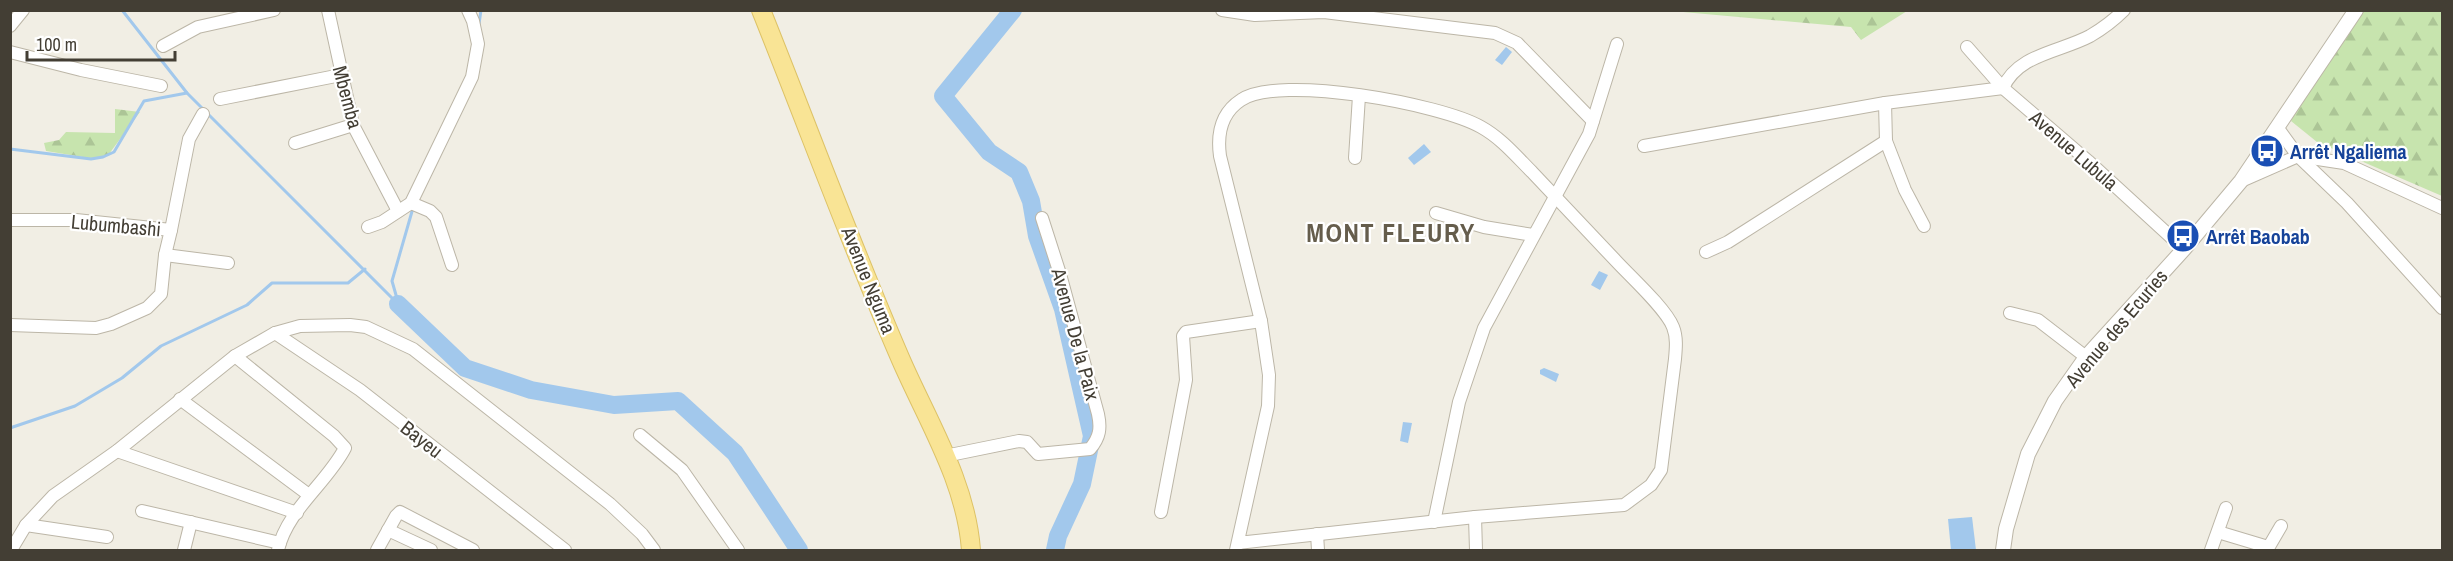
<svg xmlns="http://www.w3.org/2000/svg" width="2453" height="561" viewBox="0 0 2453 561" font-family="'Archivo Narrow',sans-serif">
<defs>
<pattern id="forest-firs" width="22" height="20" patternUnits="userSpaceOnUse" patternTransform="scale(1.5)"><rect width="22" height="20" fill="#c7e4ae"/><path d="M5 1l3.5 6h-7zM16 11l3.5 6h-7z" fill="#acc596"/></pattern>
</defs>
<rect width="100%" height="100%" fill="#f1eee4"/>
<g fill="url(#forest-firs)">
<polygon points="1672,11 1907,11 1861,40 1851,27"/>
<polygon points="2362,11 2442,11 2442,196 2317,142 2291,121 2306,91"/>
<polygon points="115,109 140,112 109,154 95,159 46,151 44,143 59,140 66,132 115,133"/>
</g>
<g fill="#a2c8ec">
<polygon points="1506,47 1512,52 1502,65 1495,60"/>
<polygon points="1424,144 1431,152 1414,165 1408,158"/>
<polygon points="1599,271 1608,275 1600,290 1591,285"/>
<polygon points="1544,368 1559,374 1556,382 1540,374 1540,370"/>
<polygon points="1403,422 1412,423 1408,443 1400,441"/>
<polygon points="1972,517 1976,550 1951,550 1948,519"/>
</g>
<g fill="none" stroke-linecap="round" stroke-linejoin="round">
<g stroke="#a2c8ec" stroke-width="3">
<polyline points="122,10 187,93 398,304"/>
<polyline points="479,24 481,10"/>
<polyline points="10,149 91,159 103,157 114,152 144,101 187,93"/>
<polyline points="398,302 392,281 413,208"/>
<polyline points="10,428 75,406 122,378 161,346 247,305 272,283 348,283 365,269"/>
</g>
<g stroke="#a2c8ec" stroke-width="18">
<polyline points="1013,10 943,96 989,152 1019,172 1031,201 1037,236 1063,309 1092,436 1082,484 1058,536 1055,550"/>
<polyline points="398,304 465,368 531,390 614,405 678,401 735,453 799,550"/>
</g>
<g stroke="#bcb6a7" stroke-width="14">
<g id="minor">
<polyline points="328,10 353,125 398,211"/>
<polyline points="1222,10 1255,15 1324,12 1495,33 1517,43 1593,121"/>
<polyline points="10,26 23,10"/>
<polyline points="163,46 198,27 274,10"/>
<polyline points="1967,47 2003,88 2088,161 2184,249"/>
<polyline points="10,52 81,70 161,86"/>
<polyline points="220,99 341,75"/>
<polyline points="2277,127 2298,156 2347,203 2442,308"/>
<polyline points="1886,141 1905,190 1924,226"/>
<polyline points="295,143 353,125"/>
<path d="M1644 146 1885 103 2003 88C2018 54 2060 52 2090 36 2102 29 2114 20 2124 10"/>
<polyline points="1355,158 1359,96"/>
<polyline points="2241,181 2298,156 2344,163 2442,208"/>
<polyline points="411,203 430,211 436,217 452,265"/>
<polyline points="1436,213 1484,227 1533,235"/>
<polyline points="10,220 76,220 171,230 189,139 203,114"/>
<polyline points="368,227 382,222 411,203 472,77 478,44 473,21 468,10"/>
<polyline points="1706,252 1728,242 1886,141 1885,103"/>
<polyline points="165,255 228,263"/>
<polyline points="2010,313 2038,320 2086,357"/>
<polyline points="10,325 96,328 111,324 147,308 161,294 165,255 171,230"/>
<polyline points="275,333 360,390 565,550"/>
<path d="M235 356 334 436 345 448C327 483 287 510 278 550"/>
<polyline points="180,399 309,495"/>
<polyline points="640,435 682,470 738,550"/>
<polyline points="117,451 297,513"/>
<path d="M945 456 1019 441 1027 442 1038 454 1090 449C1100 437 1101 428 1098 414L1060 274 1042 218"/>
<polyline points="142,511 280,543"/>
<polyline points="1161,512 1186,380 1183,336 1186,332 1261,321"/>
<polyline points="1475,517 1476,550"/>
<polyline points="1434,522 1459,402 1484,328 1589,134 1617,44"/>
<polyline points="26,525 107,537"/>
<polyline points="388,530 431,550"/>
<polyline points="2218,532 2268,547"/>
<polyline points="1317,534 1318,550"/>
<polyline points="11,550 26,525 53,496 117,451 235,356 275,333 300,326 350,325 366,327 413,349 610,504 642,534 654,550"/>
<polyline points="184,550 191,522"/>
<polyline points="377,550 396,516 400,512 473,550"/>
<path d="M1236 550 1268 406 1269 375 1261 321 1220 156C1217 134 1221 113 1241 100 1279 74 1441 104 1481 127 1501 138 1516 156 1532 172 1560 202 1589 232 1617 262 1631 277 1666 309 1673 327 1677 337 1676 348 1675 359L1661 470 1651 485 1624 505 1475 517 1238 543"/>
<polyline points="2211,550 2226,508"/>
<polyline points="2267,550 2281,526"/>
</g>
</g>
<g stroke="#bcb6a7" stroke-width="16">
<polyline id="tertiary" points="2003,550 2006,529 2028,454 2055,401 2086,357 2184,249 2241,181 2356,10"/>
</g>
<g stroke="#ddc266" stroke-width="20">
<path id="primary" d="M761 10C808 127 851 245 901 360 928 422 966 482 971 550"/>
</g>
<use href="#minor" stroke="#fff" stroke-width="12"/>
<use href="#tertiary" stroke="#fff" stroke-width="14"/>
<use href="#primary" stroke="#f9e495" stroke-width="18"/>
</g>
<defs>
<g id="bus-disc" transform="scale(1.725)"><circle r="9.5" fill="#1a4fb4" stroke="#fff"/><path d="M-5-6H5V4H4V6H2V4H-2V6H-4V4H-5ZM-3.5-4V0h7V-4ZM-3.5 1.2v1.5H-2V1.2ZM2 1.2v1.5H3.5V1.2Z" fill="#fff"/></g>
</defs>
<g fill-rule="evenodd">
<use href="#bus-disc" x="2267" y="151"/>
<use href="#bus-disc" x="2183" y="236"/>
</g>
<g text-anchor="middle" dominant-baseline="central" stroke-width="4.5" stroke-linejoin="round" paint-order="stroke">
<g font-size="20" fill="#433e34" stroke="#fff">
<text transform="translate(348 97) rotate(75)">Mbemba</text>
<text transform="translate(2074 150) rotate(41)">Avenue Lubula</text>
<text transform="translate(116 225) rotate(5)">Lubumbashi</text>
<text transform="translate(869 280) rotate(68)">Avenue Nguma</text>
<text transform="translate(2116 328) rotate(-50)">Avenue des Ecuries</text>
<text transform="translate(1076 334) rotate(75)">Avenue De la Paix</text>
<text transform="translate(422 439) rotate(38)">Bayeu</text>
</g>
<g font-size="20" font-weight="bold" fill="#164399" stroke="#fff" text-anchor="start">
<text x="2290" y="151">Arrêt Ngaliema</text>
<text x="2206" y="236">Arrêt Baobab</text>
</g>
<g font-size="26" font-weight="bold" letter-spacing="1.5" fill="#655d4c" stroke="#fff">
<text x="1391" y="232">MONT FLEURY</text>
</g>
</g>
<rect width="2453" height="561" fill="none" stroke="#433e34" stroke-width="24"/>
<path d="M27 51v9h148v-9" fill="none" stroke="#433e34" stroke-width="3"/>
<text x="36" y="51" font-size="18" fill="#433e34" stroke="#ffffff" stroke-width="4.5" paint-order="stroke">100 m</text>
</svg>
